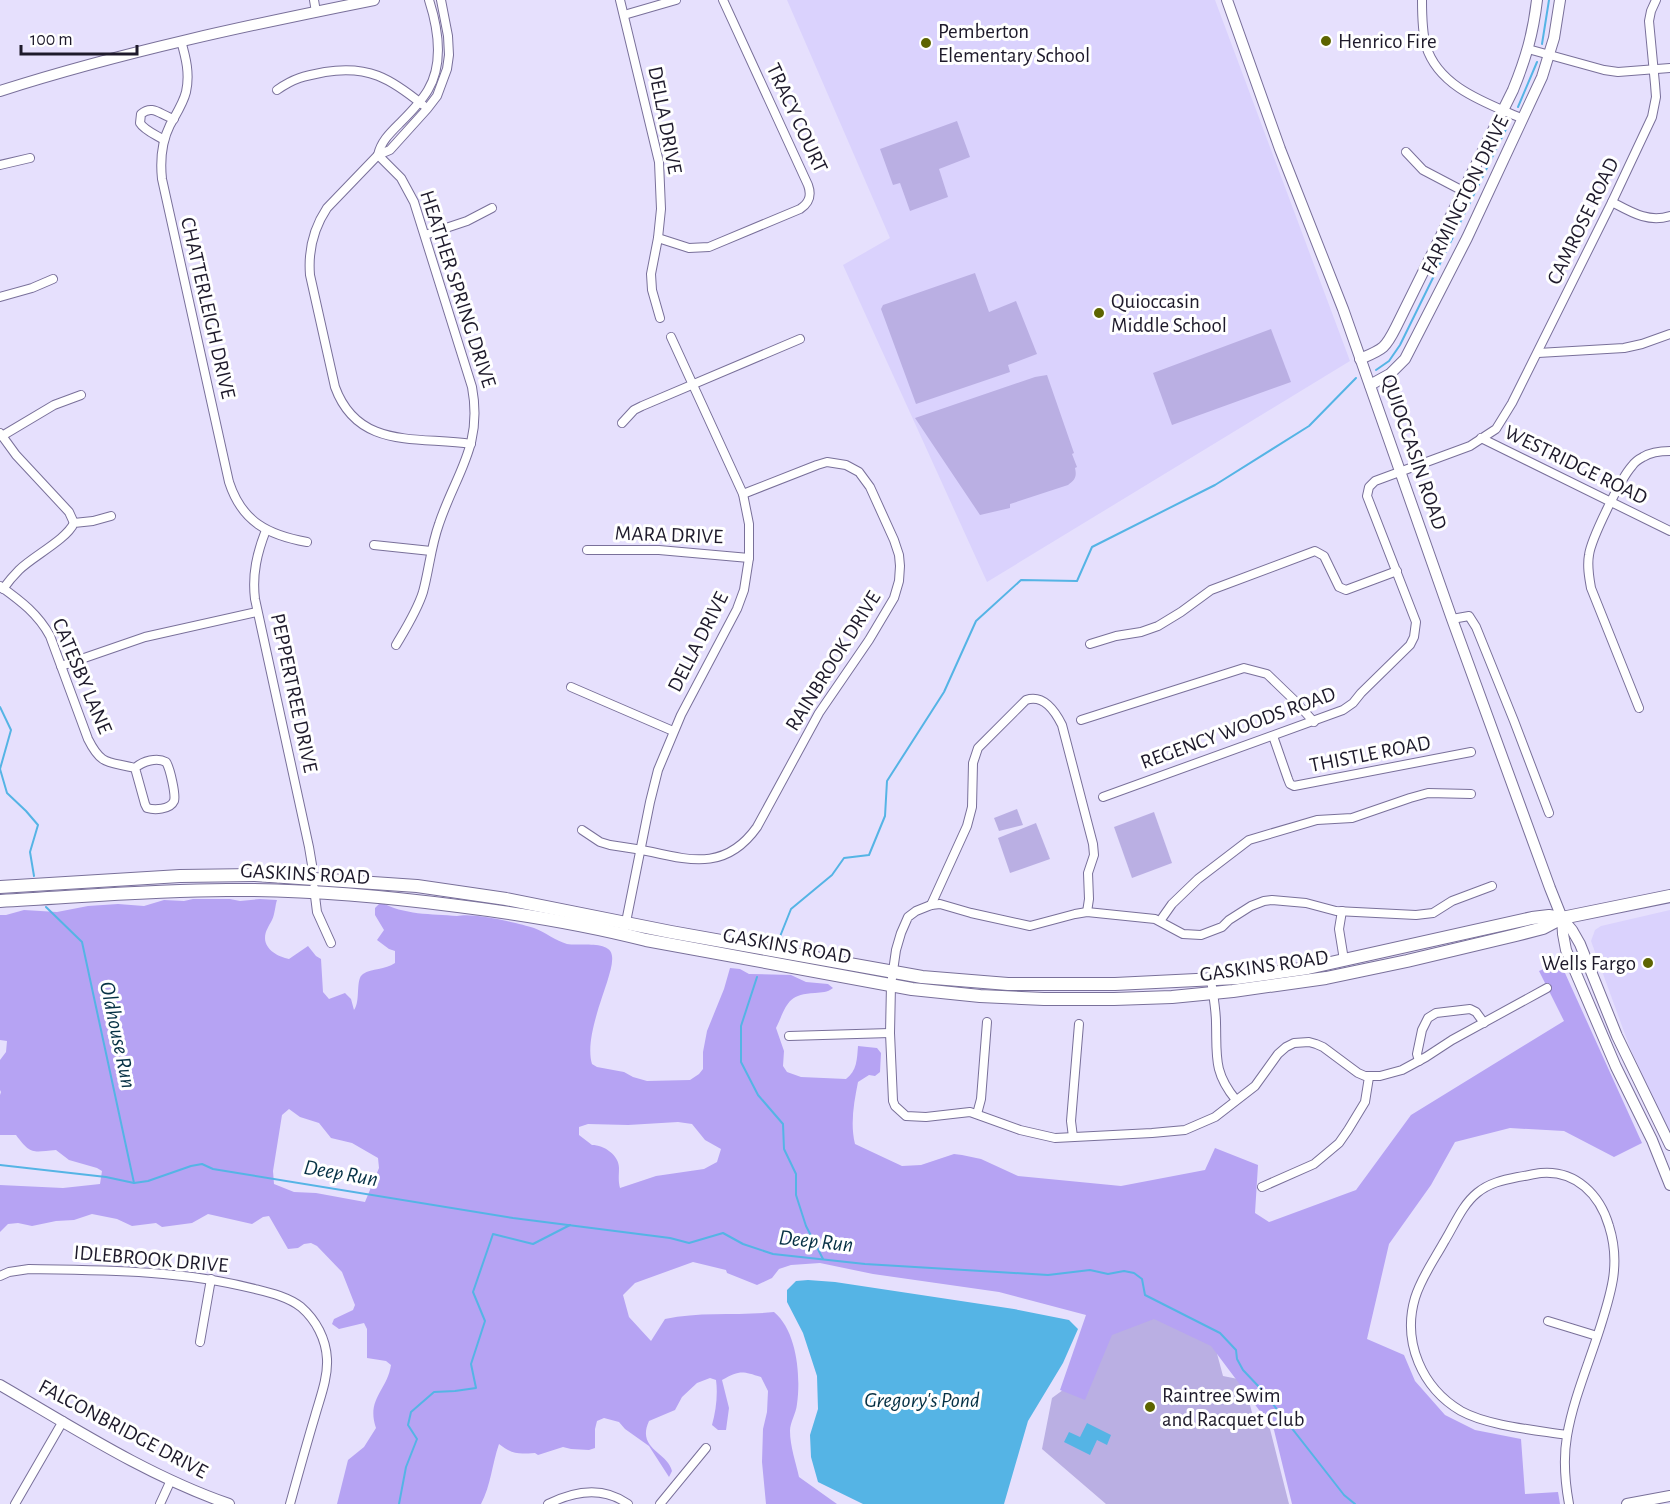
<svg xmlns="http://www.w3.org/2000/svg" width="1670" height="1504" viewBox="0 0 1670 1504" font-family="'Alegreya Sans',sans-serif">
<rect width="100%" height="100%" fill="#e6e0fd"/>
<g fill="#dad2fd">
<polygon points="787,0 1215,0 1350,361 987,582 843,265 890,238"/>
<polygon points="1670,910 1670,1135 1630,1048 1591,941 1595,930 1601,926"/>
</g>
<g fill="#baafe3">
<polygon points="957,121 970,157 939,169 948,197 910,211 900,183 893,185 880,149"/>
<polygon points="975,273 989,312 1016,301 1037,354 1008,365 1010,372 916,404 881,309 883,305"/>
<polygon points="1271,329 1291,382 1172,425 1153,373"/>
<path d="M1047 375 1074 453 1072 454 1077 467 1075 468C1077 477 1075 480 1068 485L1010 504V508L980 515 915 418 1035 377Z"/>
<polygon points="1017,809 1023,825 999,831 994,818"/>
<polygon points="1154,812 1172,863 1132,878 1114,827"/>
<polygon points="1036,823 1050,859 1010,873 998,838"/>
<polygon points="1158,1313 1215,1346 1223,1376 1243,1380 1253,1416 1270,1429 1289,1504 1106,1504 1042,1449 1052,1398 1078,1379 1098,1317"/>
</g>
<path fill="#b6a3f3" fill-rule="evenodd" d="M193 899H230L240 901 260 899 277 900C275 906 275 914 272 920 269 926 265 931 265 938 265 950 279 957 289 959L308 946 316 956 321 959 323 992 329 999 345 993 351 999 354 1010C361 1001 355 979 363 974 372 968 385 970 395 963V951L389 949 377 940 384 930 375 915V908L381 902C403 915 432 914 457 916 474 912 517 923 534 928 545 932 556 941 567 944 579 946 611 940 612 956 613 963 610 972 608 979 601 1002 585 1041 592 1064L597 1067 624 1072 633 1077 647 1081 690 1080 699 1074 703 1069V1052L707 1031 724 989 730 968 740 969 749 974 791 975 806 982 828 984 833 988C827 993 822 992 815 993 787 994 787 1005 776 1028L784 1051 783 1066 787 1072 801 1077 846 1079C857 1071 857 1059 858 1046L877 1048 881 1053 880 1072 875 1076 869 1075 858 1082C854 1102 850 1124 855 1144L902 1166 921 1165 954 1154 962 1155 981 1159 1018 1176 1121 1186 1205 1170 1215 1148 1258 1165 1255 1213 1269 1222 1356 1190 1411 1115 1564 1021 1539 971 1560 962 1642 1143 1614 1157 1564 1131 1510 1128 1455 1142 1431 1185 1389 1244 1367 1339 1404 1355 1415 1381 1445 1415 1475 1430 1521 1439 1525 1494 1558 1492 1560 1504H1292L1274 1430 1211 1346 1154 1319 1112 1335 1085 1400 1060 1390 1086 1315 999 1292 873 1274 820 1263 791 1265 779 1269 772 1278 757 1285 727 1273 726 1270 693 1262 635 1283 623 1295 629 1317 651 1341 665 1319C701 1311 738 1316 774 1312 797 1331 801 1376 797 1404 796 1414 790 1422 790 1431 790 1446 796 1463 799 1477L837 1504H766L762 1462 763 1429 767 1412 768 1391 761 1377C742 1371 740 1370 722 1380L729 1408 726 1430H718L712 1425C716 1411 718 1394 716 1380L710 1378 697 1383 682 1397 675 1410 649 1421C636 1449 668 1452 672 1471L669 1477 649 1446 625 1429 619 1422 604 1418 597 1421 595 1429V1448L589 1450 571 1449 563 1447 538 1455 535 1453C518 1454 513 1455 499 1444 492 1464 491 1485 481 1504H337L348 1460 364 1447 376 1428C366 1399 387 1391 391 1365L386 1361 367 1358V1329L364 1323 339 1329 332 1324 334 1319 353 1310 355 1305 342 1272 317 1246 311 1243 304 1244 298 1248 288 1249 269 1216 263 1217 252 1224 208 1214 192 1223 162 1227 156 1223 132 1226 117 1219 92 1214 74 1220 56 1221 32 1226 18 1223 8 1224 0 1232V1185L63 1188 100 1184 102 1171 97 1168 69 1160 56 1150C32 1152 31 1155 16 1135H0V1095L1 1092 0 1090V1060L6 1052 7 1041 0 1040V915H6L24 910 57 912 88 906 118 904 144 906 164 900 184 901ZM289 1109 300 1117 319 1123 331 1138 352 1143 378 1158 379 1168 365 1202 316 1193 294 1192 274 1184 273 1171 282 1115ZM678 1122 692 1124 705 1140 721 1149 717 1162 704 1169 656 1176 620 1188C618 1180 619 1176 619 1168 619 1155 604 1145 592 1145L579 1135V1127L588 1124 628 1125Z"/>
<g fill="#55b4e5">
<polygon points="808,1280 835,1282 1014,1309 1069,1320 1078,1329 1063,1363 1028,1421 1004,1504 863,1504 818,1482 811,1457 810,1435 818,1409 817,1376 803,1333 787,1302 787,1290 796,1281"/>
<polygon points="1087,1423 1111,1435 1107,1445 1097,1440 1090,1455 1064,1442 1069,1432 1080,1437"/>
</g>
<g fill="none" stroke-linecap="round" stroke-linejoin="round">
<g stroke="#55b4e5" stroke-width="2">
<polyline points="1542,44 1549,0"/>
<polyline points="1518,107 1537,62"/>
<polyline points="1376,370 1389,361 1400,345 1509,123"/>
<polyline points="0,707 11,730 0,769"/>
<polyline points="0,769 7,793 26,811 38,825 30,852 34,876"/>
<polyline points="46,907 82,942 134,1183"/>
<polyline points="779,939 791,909 832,875 844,858 869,855 885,816 887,781 944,692 976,621 1021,580 1077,581 1092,547 1215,485 1309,426 1356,378"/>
<polyline points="757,977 741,1026 741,1062 758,1095 783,1124 784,1149 796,1174 796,1195 806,1226 823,1259"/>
<polyline points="0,1165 106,1177 134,1183 148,1181 191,1166 202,1164 213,1169 513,1218 670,1238 689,1243 723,1233 743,1244 773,1254 865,1264 1048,1275 1090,1270 1108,1274 1124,1271 1134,1273 1142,1279 1145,1295 1220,1333 1236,1350 1237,1359 1243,1370 1261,1389 1330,1477 1344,1495 1355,1504"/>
<polyline points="399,1504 406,1467 417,1439 408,1425 411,1412 434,1392 455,1391 476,1388 471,1364 485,1321 473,1292 493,1234 533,1244 570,1225"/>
</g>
<g stroke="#79709a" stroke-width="10">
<g id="minor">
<polyline points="314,0 316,12"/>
<path d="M441 0 448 36 449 55 447 69 437 96 427 109 390 150 378 155 327 208C313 229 308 250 310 275L335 387C358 450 417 436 471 444"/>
<polyline points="620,0 659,162 661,209 658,238 651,274 652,290 660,318"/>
<path d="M1422 0C1422 15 1422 31 1426 46 1439 88 1487 103 1523 119"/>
<polyline points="624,15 676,0"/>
<path d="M181 41C186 58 190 74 186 92 183 104 176 114 170 125 161 143 160 160 162 179L229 482C242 522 268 535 307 542"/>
<polyline points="1528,49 1604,70 1618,72 1670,68"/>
<path d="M277 90C294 78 304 76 325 72 368 65 390 78 423 105"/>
<path d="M164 140C156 135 144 130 140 123L141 114C153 104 160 115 174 119"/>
<polyline points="1406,152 1423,170 1463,191"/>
<path d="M378 155 401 178 414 202 472 387C483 446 456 473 439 524 431 546 429 570 423 592 417 611 406 628 396 645"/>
<path d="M378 155C381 141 391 132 401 122 411 112 421 102 428 90 444 63 438 28 429 0"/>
<polyline points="0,165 30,158"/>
<path d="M1612 202C1631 212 1648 223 1670 216"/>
<polyline points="425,235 467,221 492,208"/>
<path d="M658 238 689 248 709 247 800 209C809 203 812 196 808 185L723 0"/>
<polyline points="0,297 32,288 53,279"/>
<polyline points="1538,353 1624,348 1642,344 1670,334"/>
<polyline points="622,423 634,410 642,406 800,339"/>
<polyline points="0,433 16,455 69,512 74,523"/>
<polyline points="2,436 54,405 81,395"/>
<polyline points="1481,438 1670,531"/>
<path d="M266 530C257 553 252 574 255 599L309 847 312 865"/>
<polyline points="374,545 431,551"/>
<polyline points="587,550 659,550 749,558"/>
<path d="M0 586C21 601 38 614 50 636L88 739C102 767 109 761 135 768L145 804 147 808C154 810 170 810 174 801 176 795 170 768 166 762 157 757 143 761 135 768"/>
<path d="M3 589C8 582 13 576 19 570 33 556 66 540 74 523L93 521 111 516"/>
<polyline points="1452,619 1469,616 1476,627 1514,721 1549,813"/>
<polyline points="1090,644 1116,636 1141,632 1158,626 1181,612 1211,590 1315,551 1324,556 1339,587 1346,590 1397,571"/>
<polyline points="61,666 145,637 257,612"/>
<polyline points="571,687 673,731"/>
<path d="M1639 708 1591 588C1589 577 1587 566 1589 555 1591 539 1621 478 1632 466 1634 463 1639 459 1643 457 1651 452 1661 451 1670 451"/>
<polyline points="1081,720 1244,668 1267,674 1294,700 1314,722"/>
<polyline points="1273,736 1288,779 1290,784 1294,786 1471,752"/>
<polyline points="1103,797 1343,710 1353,703 1361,693 1410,645 1414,637 1416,622 1367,496 1369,487 1375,481 1470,446 1496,429 1512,403 1612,202 1652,117 1656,97 1655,84 1649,21 1651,11 1656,0"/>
<path d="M582 830 600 842 610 845C624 847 638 849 652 852 695 862 728 868 757 827L819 713 869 640 894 598 899 581 900 566 899 555 894 540 870 487 859 472 846 465 827 462 817 465 743 494"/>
<polyline points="1492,886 1452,901 1433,913 1416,915 1336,911 1306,903 1272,900 1264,901 1251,906 1229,920 1222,927 1201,935 1183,934 1155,919 1087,912 1075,914 1030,926 971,913 940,904 931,905 916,911 908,917 901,933 896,950 891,985 890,1033 893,1101 895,1106 906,1116 926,1117 970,1112 1020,1130 1055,1138 1152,1133 1185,1130 1215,1117 1255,1086 1278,1054 1286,1047 1294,1043 1309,1042 1316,1044 1323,1047 1358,1073 1365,1076 1380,1076 1402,1070 1426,1057 1452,1040 1547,988"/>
<polyline points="314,888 317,912 331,943"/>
<path d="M931 905 967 826 972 807 973 763 978 748 1026 700C1044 694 1055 711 1062 725L1093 844 1094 855 1088 873 1089 899 1087 912"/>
<polyline points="1342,911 1339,929 1344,960"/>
<polyline points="1160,921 1172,904 1198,879 1249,840 1317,820 1352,818 1410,798 1428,793 1471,794"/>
<polyline points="625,927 650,802 658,770 681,715 737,609 744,590 749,558 749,524 743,494 671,337"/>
<path d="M1211 980C1213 994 1216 1009 1216 1023 1217 1056 1213 1072 1236 1100"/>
<polyline points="789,1036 890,1033"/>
<polyline points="1419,1061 1417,1054 1422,1030 1428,1018 1436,1013 1470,1009 1476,1012 1484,1023"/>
<polyline points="977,1114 981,1099 987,1022"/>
<polyline points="1073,1137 1071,1121 1079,1024"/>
<polyline points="1262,1187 1314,1164 1339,1143 1348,1130 1365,1102 1369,1077"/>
<path d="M0 1276 9 1272 29 1269C104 1270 182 1270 255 1289 271 1293 288 1297 301 1307 316 1320 326 1339 327 1359 328 1378 320 1398 315 1416 306 1446 298 1475 290 1504"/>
<polyline points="1548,1321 1597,1336"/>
<polyline points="200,1342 211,1279"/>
<path d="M1567 1435C1536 1430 1488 1426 1461 1411 1422 1388 1402 1342 1415 1298 1421 1278 1434 1260 1444 1242 1454 1226 1462 1205 1477 1193 1489 1183 1503 1180 1518 1177 1526 1176 1533 1174 1541 1173 1576 1170 1600 1195 1609 1226 1621 1264 1611 1293 1600 1328 1589 1363 1573 1400 1567 1436 1563 1459 1565 1482 1569 1504"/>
<polyline points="15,1504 63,1421"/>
<polyline points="160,1504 171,1480"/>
<path d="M548 1504C574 1491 603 1486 628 1504"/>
<polyline points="660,1504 706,1448"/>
</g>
</g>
<g stroke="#79709a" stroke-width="12">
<g id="tertiary">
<path d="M0 91C122 52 249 25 374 0"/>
<path d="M1360 359C1383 349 1385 349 1396 327L1513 90C1526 58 1533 34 1537 0"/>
<polyline points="1370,385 1390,374 1405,359 1467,238 1542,77 1554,38 1560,0"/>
<path d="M0 1385C74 1428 148 1476 229 1504"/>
<polyline points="1627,1504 1670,1496"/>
</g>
</g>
<g stroke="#79709a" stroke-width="12">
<g id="secondary">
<polyline points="1227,0 1280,149 1343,309 1452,619 1550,888 1562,918 1572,930 1580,944 1617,1036 1670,1145"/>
<polyline points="1562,918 1563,934 1566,950 1616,1067 1652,1140 1670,1185"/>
</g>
</g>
<g stroke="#79709a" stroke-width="14">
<g id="primary">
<polyline points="0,887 180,876 255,875 417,886 506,899 671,932 922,977 1008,984 1115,984 1237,978 1308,968 1532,918 1549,916 1562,918 1670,896"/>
<path d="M0 901C76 897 151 890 227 890 304 889 381 896 458 906 522 914 584 924 646 940L912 989 980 996 1044 999H1114L1172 997 1233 991 1326 978 1407 961 1516 935 1543 928 1562 918"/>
</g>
</g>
<use href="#minor" stroke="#fff" stroke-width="8"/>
<use href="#tertiary" stroke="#fff" stroke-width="10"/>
<use href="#secondary" stroke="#fff" stroke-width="10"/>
<use href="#primary" stroke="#fff" stroke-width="12"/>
</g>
<g fill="#5d6400" stroke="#fff" stroke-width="2">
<circle cx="1326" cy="41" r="6"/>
<circle cx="926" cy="43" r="6"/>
<circle cx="1099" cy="313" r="6"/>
<circle cx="1648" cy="963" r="6"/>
<circle cx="1150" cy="1407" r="6"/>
</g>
<g text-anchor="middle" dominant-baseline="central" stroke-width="6" stroke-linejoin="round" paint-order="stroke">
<g font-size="21" fill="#1e1a2b" stroke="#fff" text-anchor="start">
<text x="938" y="31">Pemberton<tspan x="938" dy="24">Elementary School</tspan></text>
<text x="1338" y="41">Henrico Fire</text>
<text x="1111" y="301">Quioccasin<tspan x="1111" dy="24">Middle School</tspan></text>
<text x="1636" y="963" text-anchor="end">Wells Fargo</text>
<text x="1162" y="1395">Raintree Swim<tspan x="1162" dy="24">and Racquet Club</tspan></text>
</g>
<g font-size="21" fill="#1e1a2b" stroke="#fff">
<text transform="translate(797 118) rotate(65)">TRACY COURT</text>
<text transform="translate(665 120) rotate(79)">DELLA DRIVE</text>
<text transform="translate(1465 195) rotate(-64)">FARMINGTON DRIVE</text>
<text transform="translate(1583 221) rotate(-64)">CAMROSE ROAD</text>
<text transform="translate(458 289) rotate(72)">HEATHER SPRING DRIVE</text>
<text transform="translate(208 308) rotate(77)">CHATTERLEIGH DRIVE</text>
<text transform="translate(1414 452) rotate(71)">QUIOCCASIN ROAD</text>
<text transform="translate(1576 465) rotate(26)">WESTRIDGE ROAD</text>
<text transform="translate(669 535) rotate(2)">MARA DRIVE</text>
<text transform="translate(698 642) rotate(-63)">DELLA DRIVE</text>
<text transform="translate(833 661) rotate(-58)">RAINBROOK DRIVE</text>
<text transform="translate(82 676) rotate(67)">CATESBY LANE</text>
<text transform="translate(294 693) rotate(78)">PEPPERTREE DRIVE</text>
<text transform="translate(1238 728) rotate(-20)">REGENCY WOODS ROAD</text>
<text transform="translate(1370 754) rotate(-11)">THISTLE ROAD</text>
<text transform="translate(305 874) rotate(3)">GASKINS ROAD</text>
<text transform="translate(787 946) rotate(10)">GASKINS ROAD</text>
<text transform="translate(1264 966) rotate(-8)">GASKINS ROAD</text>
<text transform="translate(151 1259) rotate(5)">IDLEBROOK DRIVE</text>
<text transform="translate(123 1429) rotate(28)">FALCONBRIDGE DRIVE</text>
</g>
<g font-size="22" font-style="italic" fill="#063145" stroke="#fff">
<text transform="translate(118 1035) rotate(78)">Oldhouse Run</text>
<text transform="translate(341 1173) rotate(10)">Deep Run</text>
<text transform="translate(816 1241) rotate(6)">Deep Run</text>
<text x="922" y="1400">Gregory's Pond</text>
</g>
</g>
<path d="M21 45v9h116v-9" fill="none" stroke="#1e1a2b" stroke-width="3"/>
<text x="30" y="45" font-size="18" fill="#1e1a2b" stroke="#ffffff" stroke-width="4.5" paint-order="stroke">100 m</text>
</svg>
